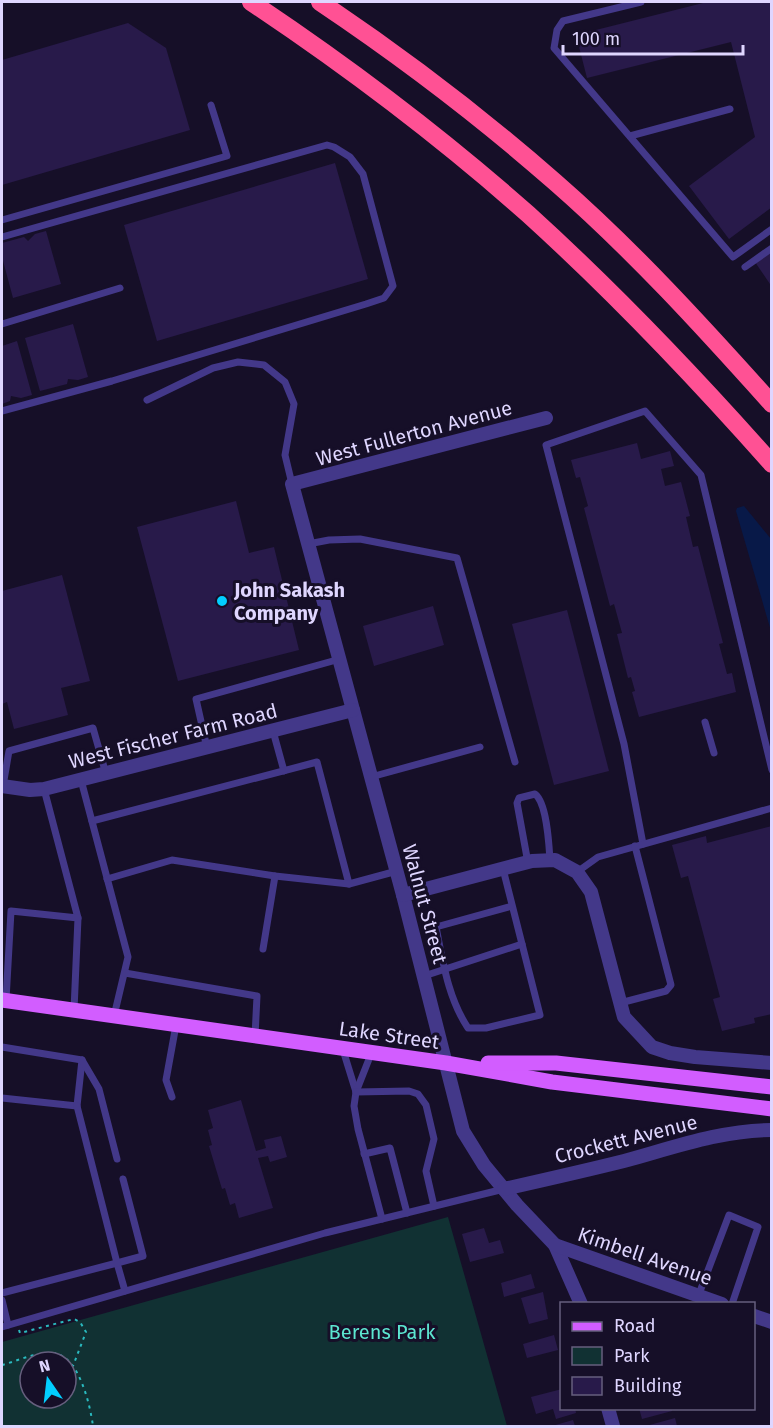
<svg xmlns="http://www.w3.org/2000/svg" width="773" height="1428" viewBox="0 0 773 1428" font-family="'Fira Sans',sans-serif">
<rect width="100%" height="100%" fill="#160f28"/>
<path fill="#113133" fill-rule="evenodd" d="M448 1217 507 1426H2V1342ZM30 1362H66V1398H30Z"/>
<polygon fill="#081948" points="744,506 771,539 771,631 736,511 737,508"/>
<g fill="#281a4a">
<polygon points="707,2 772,2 772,207 729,239 689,186 755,137 731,42 587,78 576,35"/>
<polygon points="128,23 166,48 190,130 2,185 2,60"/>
<polygon points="335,163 368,279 157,341 124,225"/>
<polygon points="46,231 61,284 13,298 2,257 2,243 24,237 28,241 35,234"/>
<polygon points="772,252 772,287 755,262"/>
<polygon points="73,324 88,377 78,380 68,379 67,384 40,391 25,338"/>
<polygon points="17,341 32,395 21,398 11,396 10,401 2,404 2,346"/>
<polygon points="637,443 641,459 670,451 674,466 661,469 665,486 681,482 690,516 686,517 693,547 698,546 723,643 719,644 727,674 732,673 736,692 639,717 632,692 635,691 631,677 628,678 617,634 622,633 614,604 610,606 584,508 588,506 580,477 576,478 571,460"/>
<polygon points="236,501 249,553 274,547 299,650 178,681 137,527"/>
<polygon points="62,575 90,681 61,688 68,715 14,729 7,702 2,704 2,591"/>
<polygon points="433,606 444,645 374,666 363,626"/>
<polygon points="567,610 609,771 554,785 512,624"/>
<polygon points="772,826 772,1014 754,1018 755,1023 722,1031 713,999 720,997 688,876 681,878 672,845 706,836 707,843"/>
<polygon points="241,1100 256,1151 266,1148 264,1140 281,1136 287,1157 270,1162 268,1156 258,1158 273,1208 239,1218 235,1203 230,1205 225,1188 222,1189 209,1146 212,1145 208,1130 213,1128 208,1110"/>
<polygon points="484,1228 489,1243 500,1240 504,1253 470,1262 462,1234"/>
<polygon points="531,1274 535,1288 504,1297 501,1283"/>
<polygon points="543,1292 548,1319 529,1324 521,1298"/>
<polygon points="554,1335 558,1350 527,1358 523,1344"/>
<polygon points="562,1389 562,1408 575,1408 576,1413 556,1419 553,1409 536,1414 531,1397"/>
<polygon points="639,1408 672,1408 672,1411 642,1419"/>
<polygon points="675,1418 677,1426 646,1426"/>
<polygon points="573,1420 575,1426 552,1426"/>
</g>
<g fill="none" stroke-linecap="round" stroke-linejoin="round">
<g stroke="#2ababf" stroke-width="2" stroke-dasharray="3 4.5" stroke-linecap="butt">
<polyline points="19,1330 20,1333 74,1319 80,1322 86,1332 73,1366"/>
<path d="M2 1365C17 1361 36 1352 52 1353 79 1354 90 1405 93 1426"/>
</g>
<g stroke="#433889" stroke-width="7">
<polyline points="641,2 563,21 557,30 554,48 733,257 772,229"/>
<polyline points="630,136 730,109"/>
<polyline points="2,220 227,156 211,105"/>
<polyline points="2,237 327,145 334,147 350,157 363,174 393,286 384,298 366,304 112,381 2,411"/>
<polyline points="745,267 772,248"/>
<polyline points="2,324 120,288"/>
<polyline points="147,400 213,368 238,362 264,365 285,382 294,404 285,455 292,484"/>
<polyline points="308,544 329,540 360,539 457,558 515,762"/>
<polyline points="705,722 714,753"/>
<polyline points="273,731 284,771"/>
<polyline points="207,748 196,699 340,659"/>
<polyline points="371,777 480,747"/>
<polyline points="81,780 128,957 114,1016"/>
<polyline points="3,786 9,751 93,728 106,774"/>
<polyline points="44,789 78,918"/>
<polyline points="92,821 317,762 349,884"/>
<polyline points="643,844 624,744 546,445 645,411 701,475 772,770"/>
<path d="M528 863 517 803 519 798 535 794C547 803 549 845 550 860"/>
<path d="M503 869 540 1015 486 1028H468C448 998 443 962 436 927L512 906"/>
<polyline points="577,872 598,857 772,808"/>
<polyline points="107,879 172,860 275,876 349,884 397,871"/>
<polyline points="263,949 275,876"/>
<polyline points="125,973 257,996 255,1036"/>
<polyline points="424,976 522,944"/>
<polyline points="6,1000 11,911 78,918 74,1010"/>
<polyline points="620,1003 666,991 671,985 635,846"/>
<polyline points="2,1047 82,1060 77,1106 2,1098"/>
<polyline points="343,1050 356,1092"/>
<polyline points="371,1054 356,1092 354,1106 358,1129 382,1219"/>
<polyline points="82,1060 99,1089 117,1159"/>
<polyline points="356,1092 409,1091 418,1094 426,1105 434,1139 426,1171 434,1206"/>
<polyline points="172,1097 166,1080 176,1025"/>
<polyline points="364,1154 390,1148 407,1213"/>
<polyline points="123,1179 143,1256 117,1263 125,1291"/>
<polyline points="2,1293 117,1263 77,1106"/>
<polyline points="699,1294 729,1215 758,1227 732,1304"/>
<polyline points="2,1300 8,1325"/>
<polyline points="2,1327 325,1233 504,1189"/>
</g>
<g stroke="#433889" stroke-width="14">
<polyline points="546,418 292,484 403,895 463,1131 484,1165 517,1205 555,1245 581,1304"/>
<polyline points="2,786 30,790 44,789 353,710"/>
<polyline points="403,895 532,861 555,860 577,872 591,892 624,1017 652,1047 670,1053 695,1057 772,1063"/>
<path d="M504 1189C544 1180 584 1171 624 1161 672 1148 721 1130 772 1130"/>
<polyline points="555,1245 722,1304"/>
<polyline points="754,1316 772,1322"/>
<polyline points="608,1408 613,1426"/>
</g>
<g stroke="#d25dff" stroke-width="15">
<polyline points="2,1000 446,1063 552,1082 772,1109"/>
<polyline points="488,1063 556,1063 772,1087"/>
</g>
<g stroke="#ff5194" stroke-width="18">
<path d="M251 2C347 66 441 137 528 214 614 292 695 377 772 464"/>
<path d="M320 2C402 57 481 117 555 182 633 250 703 327 772 404"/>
</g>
</g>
<circle fill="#02ceff" stroke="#160f28" stroke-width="2" cx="222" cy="601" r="6"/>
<g text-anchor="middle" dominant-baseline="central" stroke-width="6" stroke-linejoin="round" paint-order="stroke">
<g font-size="20" fill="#dfd6ff" stroke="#160f28">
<text transform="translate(414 433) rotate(-15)">West Fullerton Avenue</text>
<text transform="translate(173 736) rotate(-14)">West Fischer Farm Road</text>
<text transform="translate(425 904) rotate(75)">Walnut Street</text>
<text transform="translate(389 1035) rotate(8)">Lake Street</text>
<text transform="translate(626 1139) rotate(-14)">Crockett Avenue</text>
<text transform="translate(645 1256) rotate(19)">Kimbell Avenue</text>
</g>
<g font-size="20" font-weight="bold" fill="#dfd6ff" stroke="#160f28" text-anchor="start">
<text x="234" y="590">John Sakash<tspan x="234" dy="23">Company</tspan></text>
</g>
<g font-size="20" fill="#5ce5d0" stroke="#160f28">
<text x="382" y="1332">Berens Park</text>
</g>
</g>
<rect width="773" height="1428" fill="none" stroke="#dfd6ff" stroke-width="6"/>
<rect x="560" y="1302" width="195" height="108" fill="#160f28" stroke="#665f7e" stroke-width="1.5"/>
<rect x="572" y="1322" width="30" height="9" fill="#d25dff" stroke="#665f7e" stroke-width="1.5"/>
<text x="614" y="1332" font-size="18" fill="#dfd6ff">Road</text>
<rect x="572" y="1347" width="30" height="18" fill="#113133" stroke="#665f7e" stroke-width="1.5"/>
<text x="614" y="1362" font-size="18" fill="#dfd6ff">Park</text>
<rect x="572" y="1377" width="30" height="18" fill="#281a4a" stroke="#665f7e" stroke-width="1.5"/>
<text x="614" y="1392" font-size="18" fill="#dfd6ff">Building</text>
<g transform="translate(48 1380) rotate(346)"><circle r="28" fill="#160f28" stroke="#665f7e" stroke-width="1.5"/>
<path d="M0-4.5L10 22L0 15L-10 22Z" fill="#02ceff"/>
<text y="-9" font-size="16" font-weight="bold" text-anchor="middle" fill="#dfd6ff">N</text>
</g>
<path d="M563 45v9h180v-9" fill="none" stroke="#dfd6ff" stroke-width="3"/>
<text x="572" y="45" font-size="18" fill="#dfd6ff" stroke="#160f28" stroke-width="4.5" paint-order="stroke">100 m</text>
</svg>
